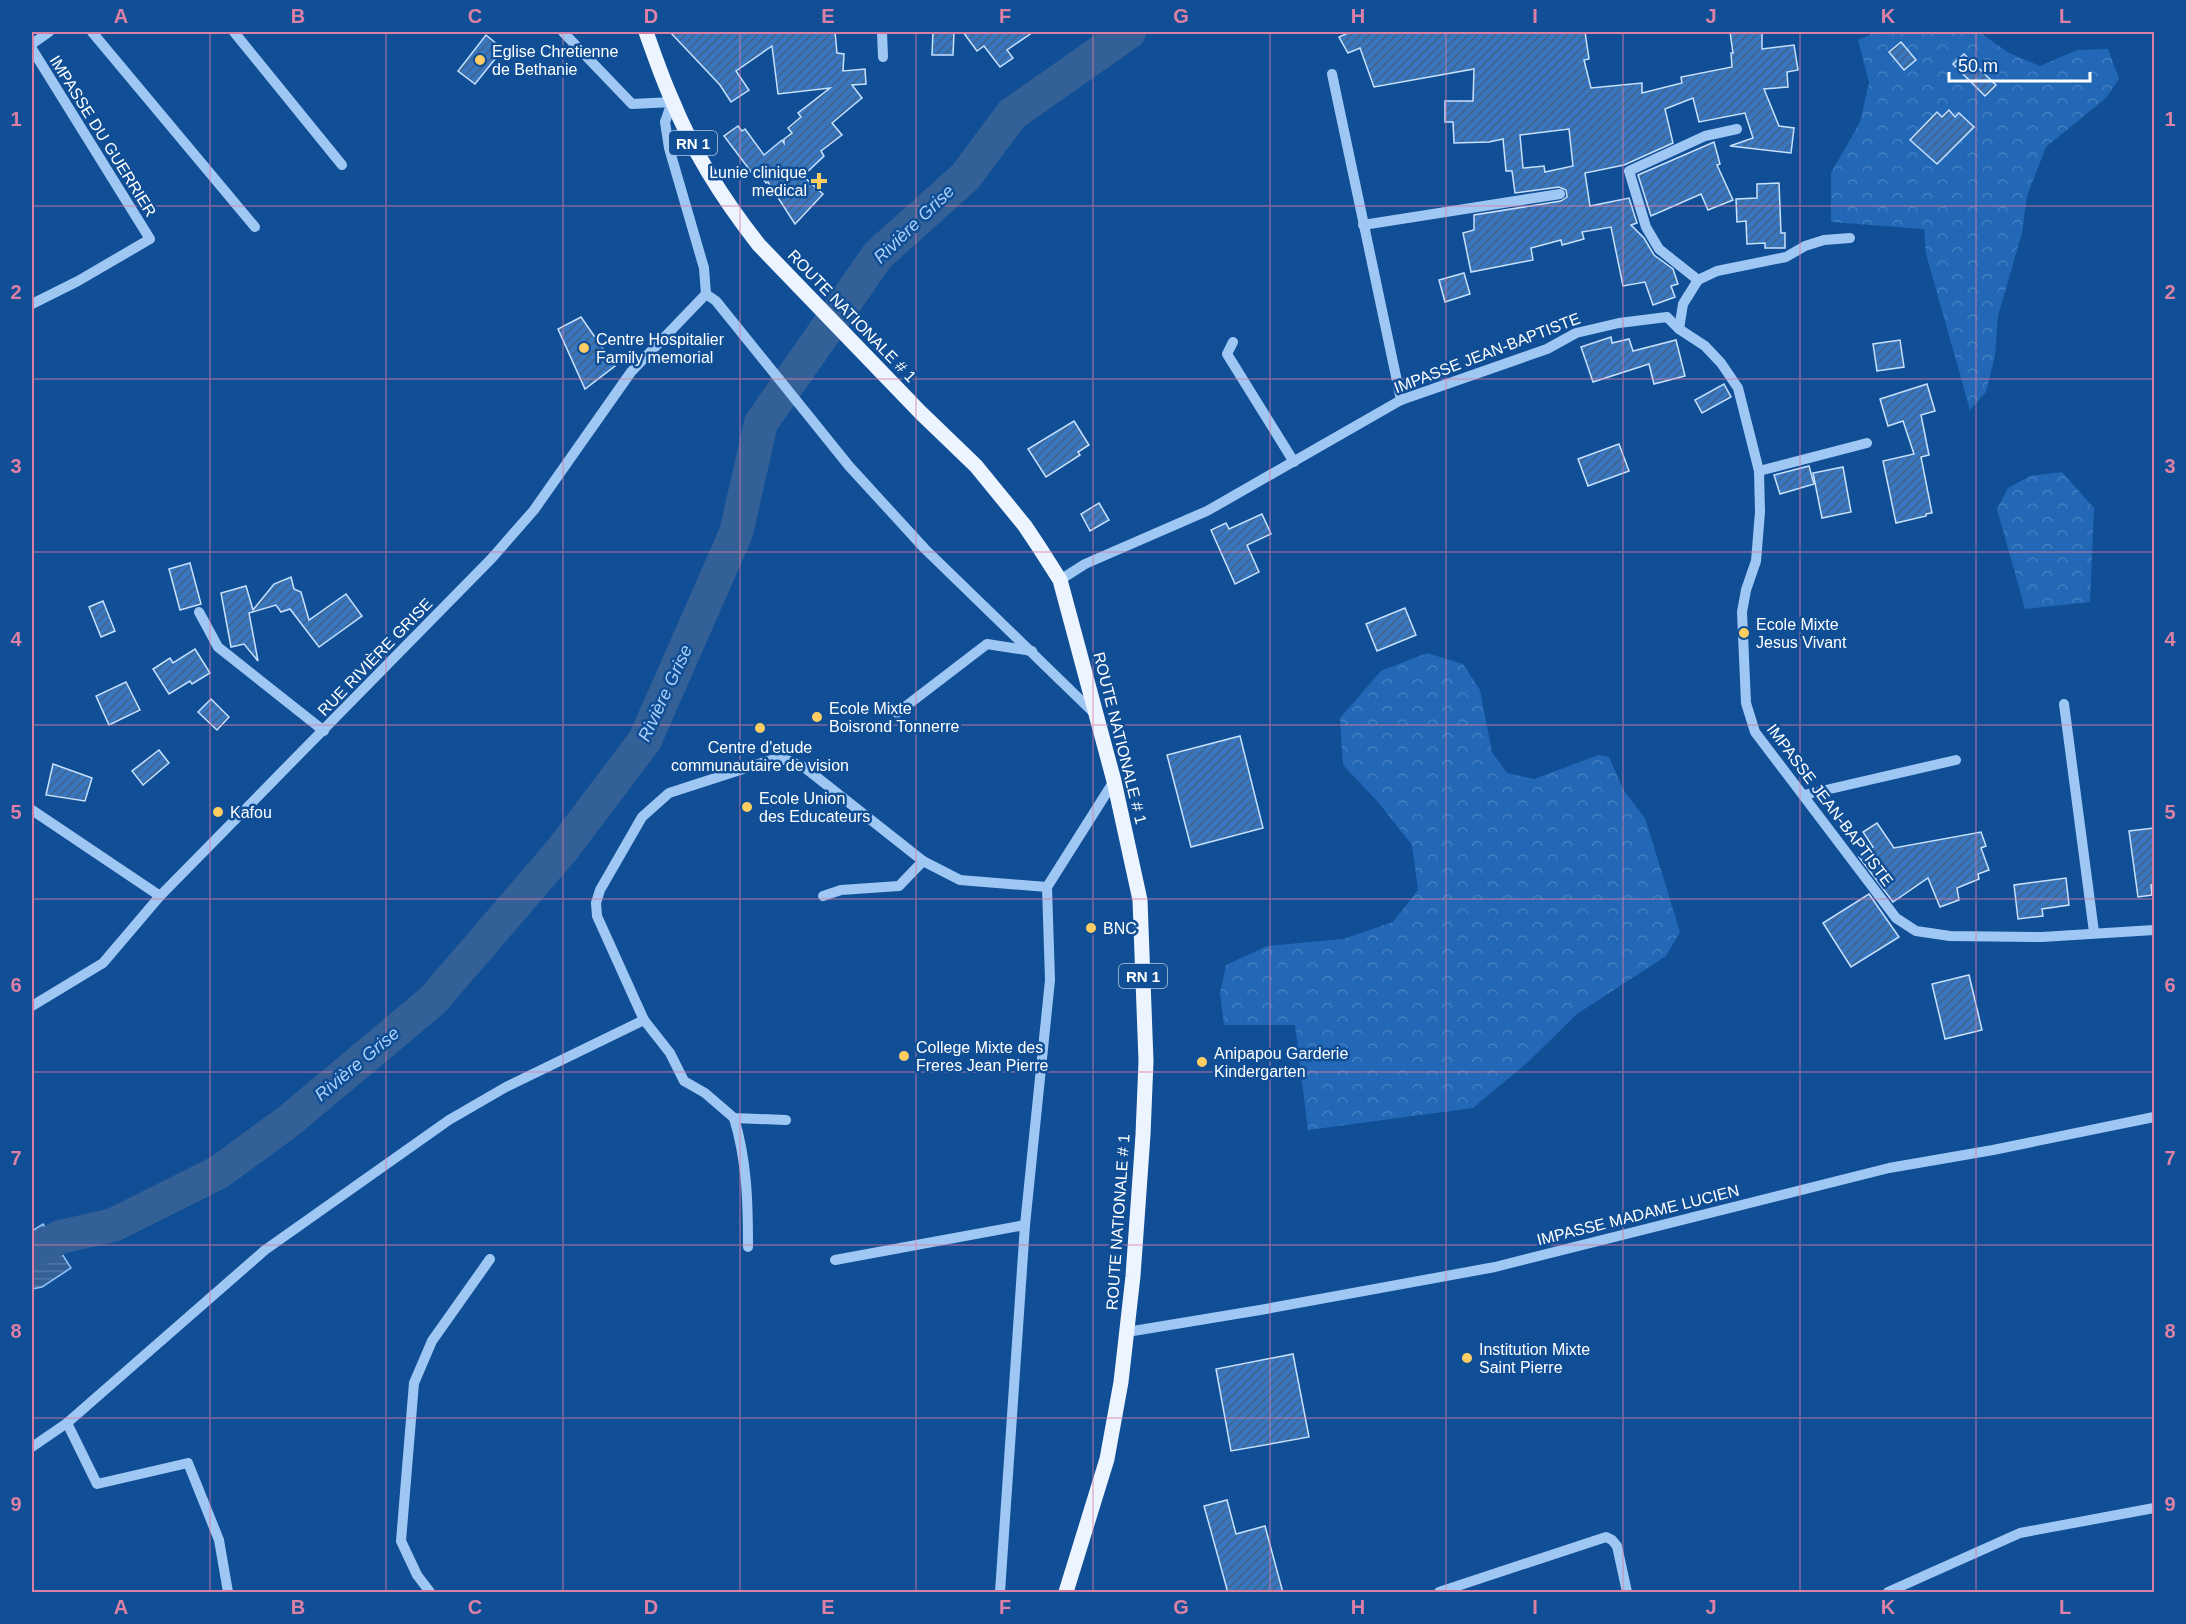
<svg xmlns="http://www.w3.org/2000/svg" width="2186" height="1624" viewBox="0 0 2186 1624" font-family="Helvetica,sans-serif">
<defs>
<pattern id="forest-crowns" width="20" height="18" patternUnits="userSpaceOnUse" patternTransform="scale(1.5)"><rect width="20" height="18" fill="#2268b6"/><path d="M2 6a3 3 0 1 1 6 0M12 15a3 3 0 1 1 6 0" fill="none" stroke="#437fc1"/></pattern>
<pattern id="water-rules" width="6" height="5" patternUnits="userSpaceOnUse" patternTransform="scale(1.5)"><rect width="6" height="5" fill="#336096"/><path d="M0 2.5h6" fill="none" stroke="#5278a6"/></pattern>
<pattern id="building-hatch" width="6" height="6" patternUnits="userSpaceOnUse" patternTransform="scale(1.5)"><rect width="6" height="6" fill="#3877bf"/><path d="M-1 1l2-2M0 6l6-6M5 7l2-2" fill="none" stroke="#426286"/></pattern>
</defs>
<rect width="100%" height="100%" fill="#104e96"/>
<g fill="url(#forest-crowns)">
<polygon points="1876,32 1979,32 2009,53 2040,66 2077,50 2108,49 2119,79 2106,98 2046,147 2027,196 2022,233 1998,316 1995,356 1986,392 1970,410 1926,254 1924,229 1831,222 1831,173 1860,122 1869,82 1858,40"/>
<polygon points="2062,472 2094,508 2090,602 2025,609 1997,509 2008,488 2030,476"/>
<polygon points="1427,653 1463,664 1480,690 1492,752 1507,773 1534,779 1598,755 1609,757 1624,791 1645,818 1680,932 1666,956 1577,1014 1528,1062 1473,1108 1308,1130 1295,1025 1224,1025 1220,993 1226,965 1267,946 1343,939 1393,922 1418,890 1412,845 1378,802 1343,765 1340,718 1381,671"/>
</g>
<polygon fill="url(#water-rules)" stroke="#90c3f8" stroke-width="1.5" points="43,1224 71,1268 42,1287 32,1289 32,1231"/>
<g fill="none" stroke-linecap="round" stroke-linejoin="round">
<polyline stroke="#336096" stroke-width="34" points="32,1253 60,1237 113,1225 219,1172 290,1120 433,1000 562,850 645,740 736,533 761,423 878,255 965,177 1012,114 1129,32"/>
</g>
<g fill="url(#building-hatch)" stroke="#c7e1fe" stroke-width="1.5" fill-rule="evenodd">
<polygon points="670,32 835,32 837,53 844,54 843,71 865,69 866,84 852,85 862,98 832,123 842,135 821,151 824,156 803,176 823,194 795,224 768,182 766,183 757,170 752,173 724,136 738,126 742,131 745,129 764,155 782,140 784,143 784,139 792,133 788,128 801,117 798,113 830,88 778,94 772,46 736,71 749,90 731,102 720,85"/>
<polygon points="933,32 954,32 953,55 932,55"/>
<polygon points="963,32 1033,32 1007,50 1013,58 1000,67 984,46 977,51"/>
<path d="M1350 32H1585L1589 59 1584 60 1591 88 1642 83V93L1682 83 1681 77 1732 67 1731 53H1733L1730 32H1762V49L1794 45 1798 70 1787 72 1788 87 1764 89 1779 126 1794 128 1791 153 1730 146 1753 138 1745 113 1699 122 1693 98 1665 109 1673 143 1624 165 1585 173 1590 206 1629 198 1637 223 1631 225 1644 238 1654 255 1673 269 1678 284 1671 286 1675 297 1653 305 1645 282 1623 286 1611 227 1582 232 1584 239 1562 245 1561 240 1531 248 1533 260 1471 272 1463 233 1474 230V215L1561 201 1567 197 1566 190 1559 187 1515 193 1512 171H1506L1503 139 1489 142 1454 143 1453 122H1445V101H1473L1474 69 1374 87 1360 48 1348 53 1339 37ZM1569 129 1573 166 1545 172 1544 166 1523 168 1520 135Z"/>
<polygon points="486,35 503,49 475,84 458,71"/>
<polygon points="1901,42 1916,60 1904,70 1889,52"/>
<polygon points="1964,54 1996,85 1985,96 1953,64"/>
<polygon points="1949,110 1955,117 1959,113 1974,127 1937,164 1910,140 1937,112 1942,117"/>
<polygon points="1714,142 1720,164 1717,165 1733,200 1708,210 1701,194 1651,216 1638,175"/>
<polygon points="1779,183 1781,233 1785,233 1785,248 1765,248 1765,243 1747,244 1746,221 1737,222 1736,199 1757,198 1757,184"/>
<polygon points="1464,273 1470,294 1445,302 1439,280"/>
<polygon points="581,317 615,366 585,389 558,329"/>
<polygon points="1611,337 1612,343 1629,339 1633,351 1676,340 1685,376 1654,384 1649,364 1593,382 1581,347"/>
<polygon points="1900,340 1904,367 1877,371 1873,344"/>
<polygon points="1724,384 1731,397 1702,413 1695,400"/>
<polygon points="1927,384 1935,411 1921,415 1929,455 1921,457 1932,513 1926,514 1926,516 1896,523 1883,461 1914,454 1903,421 1888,426 1880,399"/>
<polygon points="1074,421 1089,445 1078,452 1080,455 1046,477 1028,449"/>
<polygon points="1619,444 1629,471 1588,486 1578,459"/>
<polygon points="1809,466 1814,484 1780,494 1774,475"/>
<polygon points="1843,467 1851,512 1822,518 1813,473"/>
<polygon points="1099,503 1109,520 1090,531 1081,514"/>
<polygon points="1262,514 1271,534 1247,545 1259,572 1235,584 1211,530 1226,523 1229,529"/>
<polygon points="190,563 201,604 180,610 169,569"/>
<polygon points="291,577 294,589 301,592 309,620 346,594 362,616 319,647 290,609 281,612 276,605 249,613 258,661 244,644 231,647 221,593 246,586 253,610 274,584"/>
<polygon points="103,601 115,631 101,637 89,607"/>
<polygon points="1405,608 1416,635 1377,651 1366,624"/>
<polygon points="195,649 210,673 192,684 190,681 169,694 153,669 170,658 173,663"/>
<polygon points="126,682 140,710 109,725 96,696"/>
<polygon points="211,699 229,717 217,730 198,712"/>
<polygon points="1240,736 1263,828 1191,847 1167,755"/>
<polygon points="159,750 169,763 143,785 132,771"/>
<polygon points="53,764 92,778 85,801 46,795"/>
<polygon points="1877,823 1894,848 1981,832 1986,846 1981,848 1989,870 1978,874 1979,879 1957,888 1959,900 1940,907 1928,878 1893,902 1859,857 1873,847 1863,832"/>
<polygon points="2154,828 2154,885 2151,885 2152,895 2138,897 2129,831"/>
<polygon points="2066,878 2069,905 2042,909 2043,916 2018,919 2014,885"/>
<polygon points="1869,894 1899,937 1851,967 1823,923"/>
<polygon points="1969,975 1982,1030 1945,1039 1932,984"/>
<polygon points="1293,1354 1309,1437 1231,1451 1216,1369"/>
<polygon points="1227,1500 1236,1534 1265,1526 1283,1593 1228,1593 1204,1506"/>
</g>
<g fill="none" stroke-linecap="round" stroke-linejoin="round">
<g stroke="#9fc7f4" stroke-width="10">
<polyline points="92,32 255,227"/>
<polyline points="234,32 342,165"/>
<polyline points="563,32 632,104 672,102 665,122 669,148 704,268 706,294 716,301 849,466 925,549 1096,715"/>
<polyline points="882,32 883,57"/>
<polyline points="32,44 49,32"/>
<polyline points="32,49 150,239 78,281 32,304"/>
<polyline points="1332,74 1401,400"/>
<polyline points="1363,225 1560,194"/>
<polyline points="1698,280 1659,249 1646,227 1629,171 1705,136 1737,129"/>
<polyline points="1679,329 1683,304 1698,280 1717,271 1786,257 1805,246 1824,240 1850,238"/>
<polyline points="1233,342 1227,354 1294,462"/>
<polyline points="1759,471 1867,443"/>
<polyline points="1060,580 1085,564 1207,511 1401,400 1547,349 1576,333 1619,323 1667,317 1679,329 1705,346 1721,363 1738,388 1759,471 1760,512 1756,561 1746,590 1742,612 1746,703 1755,732 1896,918 1916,931 1950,936 2042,937 2154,930"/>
<polyline points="199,612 218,647 324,731"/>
<polyline points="2064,704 2094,932"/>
<polyline points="897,713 987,644 1032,651"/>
<polyline points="1804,795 1956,760"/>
<polyline points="32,810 160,896"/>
<polyline points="823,896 841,890 899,886 923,861"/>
<polyline points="32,1006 103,963 160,896 492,558 534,510 631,372 706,294"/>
<polyline points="644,1020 670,1053 684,1081 705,1093 734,1118 786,1120"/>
<path d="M734 1118C747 1161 748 1202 748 1247"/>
<polyline points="835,1260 1025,1225"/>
<polyline points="1127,1332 1260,1310 1495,1267 1889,1168 1993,1150 2154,1117"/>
<polyline points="67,1423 97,1484 188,1463 219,1540 228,1592"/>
<polyline points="32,1447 67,1423 265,1250 449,1120 506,1087 644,1020 597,916 596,903 600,890 642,817 669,793 771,760 787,760 804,767 923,861 960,880 1047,887"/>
<polyline points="430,1592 417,1575 401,1541 414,1383 432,1341 490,1259"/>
<polyline points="1000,1592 1025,1225 1050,980 1047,887 1114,781"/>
<polyline points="1439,1592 1606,1537 1612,1540 1617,1546 1627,1592"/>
<polyline points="1888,1592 2020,1533 2154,1508"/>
</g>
<path stroke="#ecf4ff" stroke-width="15" d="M646 32C654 54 662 78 672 100 693 152 725 202 759 245L920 412 976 466 1025 526 1039 547 1060 580 1114 781 1140 900 1146 1061 1143 1135 1133 1276 1121 1382 1107 1459 1066 1592"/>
</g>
<path fill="none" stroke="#dd80a5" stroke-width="1.5" stroke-opacity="0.55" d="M210 32V1592M386 32V1592M563 32V1592M740 32V1592M916 32V1592M1093 32V1592M1270 32V1592M1446 32V1592M1623 32V1592M1800 32V1592M1976 32V1592M32 206H2154M32 379H2154M32 552H2154M32 725H2154M32 899H2154M32 1072H2154M32 1245H2154M32 1418H2154"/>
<g fill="#ffce62" stroke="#104e96" stroke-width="2">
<circle cx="480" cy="60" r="6"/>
<path d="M816 172h6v6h6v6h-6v6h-6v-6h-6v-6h6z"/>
<circle cx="584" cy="348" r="6"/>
<circle cx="1744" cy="633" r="6"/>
<circle cx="817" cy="717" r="6"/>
<circle cx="760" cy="728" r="6"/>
<circle cx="747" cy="807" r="6"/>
<circle cx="218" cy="812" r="6"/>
<circle cx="1091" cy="928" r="6"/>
<circle cx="904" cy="1056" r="6"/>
<circle cx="1202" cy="1062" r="6"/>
<circle cx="1467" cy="1358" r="6"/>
</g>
<g text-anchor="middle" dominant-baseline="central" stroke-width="5" stroke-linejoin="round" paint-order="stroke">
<g fill="#104e96" stroke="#b7cae0" stroke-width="1.5">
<rect x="669" y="131" width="48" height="24" rx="4.5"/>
<rect x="1119" y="964" width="48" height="24" rx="4.5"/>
</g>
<g font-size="15" font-weight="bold" fill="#fff">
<text x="693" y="143">RN 1</text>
<text x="1143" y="976">RN 1</text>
</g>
<g font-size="16" fill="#fff" stroke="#104e96" text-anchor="start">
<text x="492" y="51">Eglise Chretienne<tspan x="492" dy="18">de Bethanie</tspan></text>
<text x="807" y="172" text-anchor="end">Lunie clinique<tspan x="807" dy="18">medical</tspan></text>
<text x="596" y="339">Centre Hospitalier<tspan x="596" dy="18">Family memorial</tspan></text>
<text x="1756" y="624">Ecole Mixte<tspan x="1756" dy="18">Jesus Vivant</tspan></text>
<text x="829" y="708">Ecole Mixte<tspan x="829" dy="18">Boisrond Tonnerre</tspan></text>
<text x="760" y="747" text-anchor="middle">Centre d'etude<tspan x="760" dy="18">communautaire de vision</tspan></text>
<text x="759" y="798">Ecole Union<tspan x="759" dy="18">des Educateurs</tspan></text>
<text x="230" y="812">Kafou</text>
<text x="1103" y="928">BNC</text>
<text x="916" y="1047">College Mixte des<tspan x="916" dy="18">Freres Jean Pierre</tspan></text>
<text x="1214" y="1053">Anipapou Garderie<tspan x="1214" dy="18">Kindergarten</tspan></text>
<text x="1479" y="1349">Institution Mixte<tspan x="1479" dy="18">Saint Pierre</tspan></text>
</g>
<g font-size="16" fill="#fff" stroke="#104e96">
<text transform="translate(103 136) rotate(58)">IMPASSE DU GUERRIER</text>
<text transform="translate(852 316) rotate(46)">ROUTE NATIONALE # 1</text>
<text transform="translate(1487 353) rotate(-21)">IMPASSE JEAN-BAPTISTE</text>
<text transform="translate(375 657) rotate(-46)">RUE RIVIÈRE GRISE</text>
<text transform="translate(1120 738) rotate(76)">ROUTE NATIONALE # 1</text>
<text transform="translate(1830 805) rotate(53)">IMPASSE JEAN-BAPTISTE</text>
<text transform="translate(1638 1215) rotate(-14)">IMPASSE MADAME LUCIEN</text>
<text transform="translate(1118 1222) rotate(-86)">ROUTE NATIONALE # 1</text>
</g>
<g font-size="18" font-style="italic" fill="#abd1fb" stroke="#104e96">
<text transform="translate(914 224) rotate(-44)">Rivière Grise</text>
<text transform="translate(665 693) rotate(-65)">Rivière Grise</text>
<text transform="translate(357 1064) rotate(-40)">Rivière Grise</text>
</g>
</g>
<rect width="2186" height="1624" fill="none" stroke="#104e96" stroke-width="66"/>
<path d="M1949 72v9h141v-9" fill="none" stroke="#ffffff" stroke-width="3"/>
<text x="1958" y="72" font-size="18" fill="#ffffff" stroke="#104e96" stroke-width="4.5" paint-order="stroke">50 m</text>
<rect x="33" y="33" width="2120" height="1558" fill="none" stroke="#dd80a5" stroke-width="2"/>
<g font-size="20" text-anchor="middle" font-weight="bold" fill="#dd80a5">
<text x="121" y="23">A</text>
<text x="298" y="23">B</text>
<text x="475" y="23">C</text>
<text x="651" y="23">D</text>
<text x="828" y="23">E</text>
<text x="1005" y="23">F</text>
<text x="1181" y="23">G</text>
<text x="1358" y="23">H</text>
<text x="1535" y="23">I</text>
<text x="1711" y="23">J</text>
<text x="1888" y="23">K</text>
<text x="2065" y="23">L</text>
<text x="16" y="126">1</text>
<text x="2170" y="126">1</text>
<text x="16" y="299">2</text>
<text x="2170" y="299">2</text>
<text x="16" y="473">3</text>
<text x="2170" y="473">3</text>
<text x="16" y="646">4</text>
<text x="2170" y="646">4</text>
<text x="16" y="819">5</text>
<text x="2170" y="819">5</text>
<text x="16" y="992">6</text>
<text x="2170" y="992">6</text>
<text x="16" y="1165">7</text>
<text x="2170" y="1165">7</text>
<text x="16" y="1338">8</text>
<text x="2170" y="1338">8</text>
<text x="16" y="1511">9</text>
<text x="2170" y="1511">9</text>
<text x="121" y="1614">A</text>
<text x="298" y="1614">B</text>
<text x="475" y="1614">C</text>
<text x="651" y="1614">D</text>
<text x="828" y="1614">E</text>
<text x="1005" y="1614">F</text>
<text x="1181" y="1614">G</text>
<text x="1358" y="1614">H</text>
<text x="1535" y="1614">I</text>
<text x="1711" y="1614">J</text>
<text x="1888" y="1614">K</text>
<text x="2065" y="1614">L</text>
</g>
</svg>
